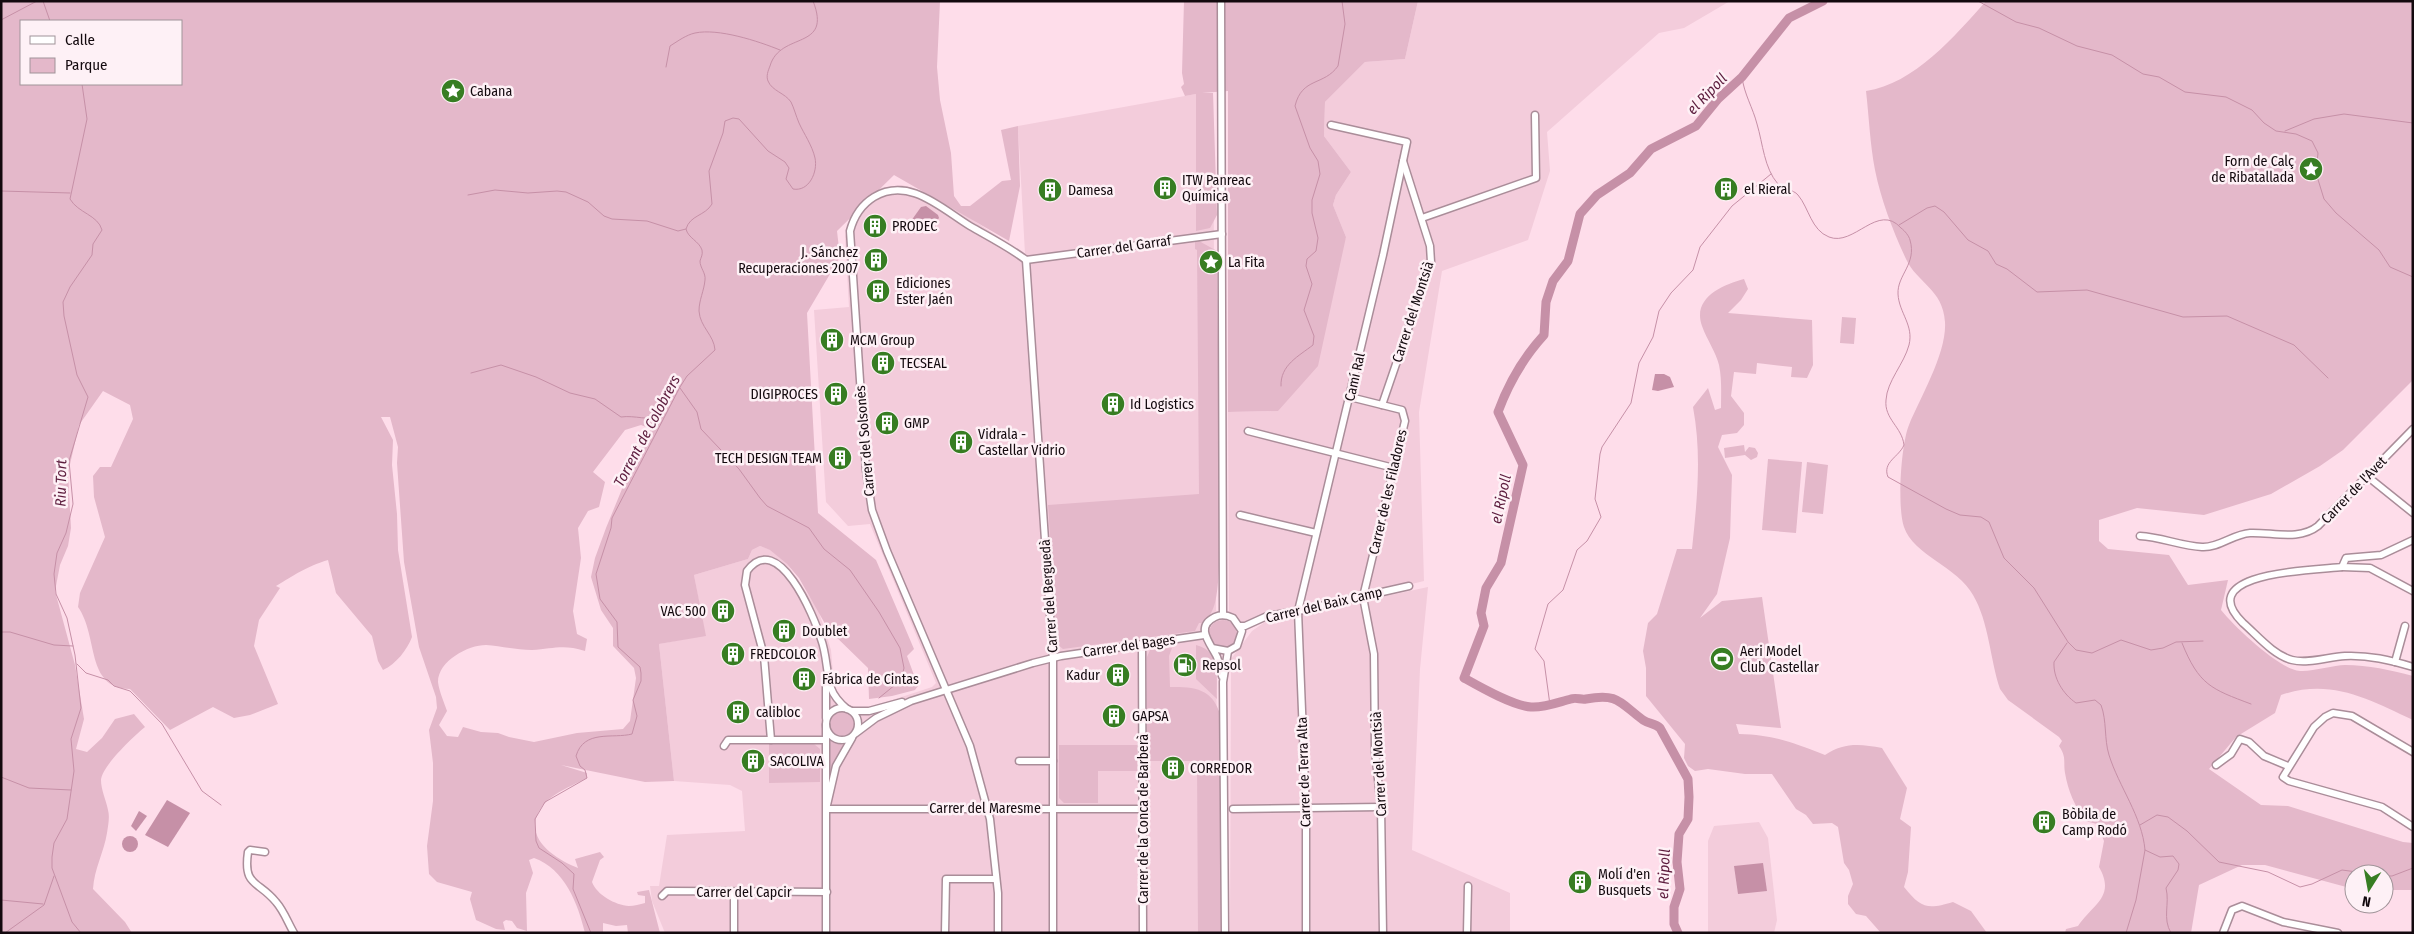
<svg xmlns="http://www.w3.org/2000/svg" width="2414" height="934" viewBox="0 0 2414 934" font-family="'Fira Sans Condensed',sans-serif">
<rect width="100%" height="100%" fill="#feddea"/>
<g fill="#f3ccdb">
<polygon points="1418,1 1730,1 1684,28 1659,33 1547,132 1550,171 1528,240 1442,271 1419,412 1424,581 1240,626 1229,613 1228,412 1278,411 1346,237 1333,205 1336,195 1351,172 1324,136 1325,102 1365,62 1405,59"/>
<polygon points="1213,93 1218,933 665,933 652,901 650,886 659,886 667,835 745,831 742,791 730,785 674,781 659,644 705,635 694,575 748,559 752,550 760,546 771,550 787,564 818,609 831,650 834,687 839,697 850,706 865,709 932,687 936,683 870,524 848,526 826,502 814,310 849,307 845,237 851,213 880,188 902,185 933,194 1025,254 1018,126 1196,94"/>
<polygon points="1428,587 1420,669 1412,850 1510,893 1510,933 1230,933 1231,659 1252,631 1265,622"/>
<polygon points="1759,822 1768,838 1777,920 1774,933 1708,933 1708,841 1714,826"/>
</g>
<g fill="#e4b8ca" fill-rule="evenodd">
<path d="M1 1H940L937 67 940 100 951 153 954 196 961 206H970L1002 181 1011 180 1001 130 1018 126 1020 186 1009 241 894 175 837 231 840 257 807 313 818 513 876 560 914 649 907 656 918 686 915 690 892 696 869 699 868 668 828 629 799 578 787 564 770 550 760 546 752 550 748 559 694 575 706 636 659 644 674 781 645 782 561 765 587 773V778C572 786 550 794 541 808 521 837 555 859 578 868L575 859 600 852 604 857 600 860 592 882C597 895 615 905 629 906 634 906 640 904 645 903V896L638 895 637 892 649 890 660 933H628L627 925 616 926 603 923V933H585C578 904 565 869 534 858L529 860 533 873 526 893 527 931 517 928 512 921 506 920 503 922 505 930 496 929 476 920 470 899 472 892 437 882 429 874 427 846 433 801V763L429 730 437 708 436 697 419 647 404 562 397 463 398 447 390 417H381L393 440 392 465 397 514 398 550 412 637C407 650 396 664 383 670L378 661 372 636 336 593 328 560C305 567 295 575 276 586L280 588 259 620 254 646 278 704 250 715 234 718 213 707 170 730 130 689C85 688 99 637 78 607L80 593 105 537 94 497 93 476 100 467H111L133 419 130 405 103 391 79 425 68 473 71 528 68 546 60 565 55 591 75 665 84 719 76 749 87 752 102 738 115 719 134 714 145 727C134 736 102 766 101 780 101 790 106 800 108 810 110 817 108 826 107 833 104 852 94 869 93 889L125 922 132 933H1ZM21 21H181V84H21ZM641 425 651 429 631 467 606 528 595 558 591 577 601 610 613 628V646L634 668 636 678 630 721 623 729 577 733 534 742 509 737 498 733 481 732 463 727 458 737 447 736 439 725 447 711C444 702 439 691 438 682 438 661 468 645 486 645 501 646 516 650 532 650 553 649 563 644 585 651L587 639 577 634 573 611 581 558 578 528 588 511 599 507 605 482 593 472 625 430Z"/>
<polygon points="1184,1 1418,1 1405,59 1365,62 1325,102 1324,136 1351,172 1336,195 1333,205 1346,237 1318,366 1278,411 1228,412 1228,91 1202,93 1213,93 1217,215 1210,228 1196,231 1196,94 1185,96 1181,87 1184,84 1182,73"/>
<path d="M1986 1H2413V380L2343 450 2320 466 2271 494 2204 515 2137 508 2099 520V541L2108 549 2169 555 2188 585 2228 580 2221 610C2235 627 2274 664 2295 670 2306 674 2332 665 2345 665 2369 665 2390 670 2413 676V720C2368 699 2331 678 2281 695L2275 713 2236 737 2209 769 2261 805 2288 806 2403 842 2413 843V890H2384V874H2354V888H2350L2265 865H2242L2199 885 2191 933H2065L2066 929 2078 926C2093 904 2116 897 2099 867L2104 841 2097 824 2085 821C2075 806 2068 791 2065 773 2063 761 2067 758 2059 746L2062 741 2059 737 2008 700 2000 689C1990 659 1989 622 1973 595 1958 567 1913 555 1904 527 1897 507 1901 444 1909 425 1920 398 1947 353 1945 322 1943 289 1917 283 1906 259 1893 231 1881 200 1875 170 1870 144 1869 117 1866 91 1914 84 1955 36 1986 1Z"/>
<path d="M1199 241 1217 251 1220 535C1219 552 1220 597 1212 611 1210 616 1205 619 1202 623H1199L1195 631 1063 649 1057 644 1048 505 1199 494 1197 250 1195 249V242Z"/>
<path d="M1744 279 1748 289 1741 300 1728 313 1812 320 1813 365 1807 378 1791 377 1792 367 1757 363 1756 374 1734 372 1731 396 1744 413V425L1737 433 1722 435 1718 447 1732 475 1730 538 1717 594 1700 618 1722 601 1762 597 1781 728 1736 724 1739 734C1775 735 1791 742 1825 755 1844 742 1861 744 1882 748L1907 788 1900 819 1911 827 1908 872 1904 887C1921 908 1927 910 1953 902L1971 911 1987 933H1881L1866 916 1856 914 1848 904V896L1853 884 1849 870 1844 863 1838 827 1832 823 1813 824 1806 815 1796 809 1772 774H1745L1708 769 1695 771 1688 766 1684 758 1685 744 1646 696V668L1643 651 1648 623 1657 614 1677 549H1692C1697 501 1702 455 1693 407L1708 388 1715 410 1721 408C1721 395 1722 379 1719 365 1716 352 1707 340 1702 326 1692 298 1722 285 1744 279Z"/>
<polygon points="1842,317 1856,318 1854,344 1840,343"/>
<polygon points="1744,445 1745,452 1749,447 1755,448 1758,453 1757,457 1751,460 1745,455 1725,458 1724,448"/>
<polygon points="1768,459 1802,462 1796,533 1762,530"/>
<polygon points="1807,462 1828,465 1823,514 1802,512"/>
<circle cx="1223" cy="634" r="14"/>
<path d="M1196 645C1222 651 1216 679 1217 699L1196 679Z"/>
<path d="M1172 648 1169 656 1170 687C1195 687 1213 688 1221 717L1222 933H1198L1197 761H1147V657L1150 650Z"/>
<circle cx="842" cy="724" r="15"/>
<polygon points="829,739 843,745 830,774 828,773"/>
<polygon points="769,744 814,744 820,749 820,782 769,783"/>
<polygon points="1059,745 1137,745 1137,771 1098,771 1098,803 1064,803 1059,798"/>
</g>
<g fill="#c690a7">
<polygon points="926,206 938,215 939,218 928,232 911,221 921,207"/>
<polygon points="1655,374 1664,374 1670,377 1674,387 1658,391 1652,390"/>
<polygon points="167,800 190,813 168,847 145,835"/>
<polygon points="139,811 147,816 136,831 131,826"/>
<circle cx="130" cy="844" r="8"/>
<polygon points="1763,863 1767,891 1738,894 1734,866"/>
</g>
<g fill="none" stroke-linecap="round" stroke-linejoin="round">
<g stroke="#c690a7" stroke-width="1">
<polyline points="43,1 50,21"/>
<polyline points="1978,1 2016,22 2039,28 2077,46 2112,55 2143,74 2159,77 2185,92 2226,97 2252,110 2264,123 2276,131 2296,134 2312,141 2318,153 2316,173 2324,199 2336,213 2379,250 2390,267 2413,277"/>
<polyline points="1,20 37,1"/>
<path d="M666 67 670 46C678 41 686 35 695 33 718 28 758 41 780 50"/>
<path d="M1742 77C1744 94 1753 108 1757 124 1763 144 1764 168 1778 184 1783 190 1793 189 1798 195 1809 208 1811 230 1829 237 1854 247 1878 202 1901 228 1905 231 1909 236 1910 240 1917 264 1897 275 1898 294 1899 313 1914 325 1909 345 1904 364 1887 381 1886 400 1884 419 1902 427 1904 445 1899 457 1882 462 1888 477L1946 509 1960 515 1981 517 1989 522 2004 558 2034 588 2068 642 2076 650 2092 653 2121 640 2151 650 2163 648 2176 642 2203 641"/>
<polyline points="2285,131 2314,119 2344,114 2413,123"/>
<polyline points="1,191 70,193"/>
<polyline points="468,195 495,190 528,193 557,191 566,192 588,202 604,216 612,219 647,221 678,231 686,229"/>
<polyline points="1899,225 1927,208 1935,206 1944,212 1968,240 1988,251 1996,264 2007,269 2037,292 2087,290 2183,317 2227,316 2294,345 2328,378"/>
<path d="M471 373 501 365 536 377 570 393 595 399 621 417C635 415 648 421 663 417"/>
<path d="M1281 386C1280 365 1299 356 1313 345L1314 336 1304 310 1312 284 1306 266 1307 259 1316 251 1318 238 1312 213V200L1320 174 1318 161 1310 148 1295 106C1302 77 1324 86 1338 66L1345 24 1342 1"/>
<polyline points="680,388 697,412 701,429 739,469 760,498 767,506 809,528 824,549 850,570 879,612 900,648 904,668 901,680 879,698"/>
<polyline points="1,632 10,632 54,645 73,646"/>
<path d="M2067 643 2054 662C2053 678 2063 694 2076 703L2095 700 2101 705C2107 721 2104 739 2109 755 2119 787 2142 816 2145 850L2136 900 2126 933"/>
<path d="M2182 643C2199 685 2211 689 2251 704"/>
<polyline points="77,664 86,673 108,680 114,686 130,691 136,697 162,724 202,791 221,805"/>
<polyline points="1550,705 1544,661 1535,649 1548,604 1563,590 1577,550 1587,541 1601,517 1595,499 1600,454 1602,447 1631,403 1639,363 1653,337 1659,311 1671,293 1693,270 1700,247 1732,206 1771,174"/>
<polyline points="1,777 29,788 71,790"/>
<polyline points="2140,825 2157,815 2168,817 2187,831 2219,862 2268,872 2300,887 2312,884 2342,870 2372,874"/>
<path d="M2145 850 2160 857 2173 856 2179 864 2178 870 2166 888C2170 904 2162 918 2171 933"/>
<polyline points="2384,876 2392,876 2413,868"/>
<polyline points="1,900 43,904"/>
<polyline points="5,933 44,905 54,876"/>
<path d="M81 933 72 922 52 868V857L54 843 67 819 74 771 71 739 81 708 75 655 67 618 56 594 54 574 57 553 66 533 73 504 69 461 88 397 77 375 64 316 63 302 70 287 92 255 93 244 102 230C98 215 78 213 70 199L87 119 82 84"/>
<path d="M591 933 573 889 574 874 562 863 539 848 536 841 535 819 545 802 587 778 585 770 580 766 576 756C584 729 613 739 632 734L637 716 633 700 641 681V673L640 667 618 647 617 622 600 599 596 574 611 528 612 518 680 387 687 376 715 350C714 335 700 327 699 311 699 300 704 291 705 280 706 273 700 268 700 261 701 257 703 255 702 250 699 241 688 238 686 229 690 215 705 216 712 204L709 171 723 133 725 121 733 118 739 119 768 151 785 162 789 168 786 179 793 189C809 192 818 172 815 158 812 145 804 134 799 123 796 116 794 108 791 102 785 93 772 91 768 81 766 76 768 71 770 66 780 31 833 51 813 1"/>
</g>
<path stroke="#c690a7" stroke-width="9" d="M1678 933 1674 924V907L1680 889 1677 862 1679 834 1688 819 1689 797 1688 779 1660 728C1655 723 1649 724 1643 720 1619 702 1618 693 1586 699 1581 700 1576 697 1571 699 1559 702 1544 708 1531 707 1513 706 1480 687 1464 678L1484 626 1481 613 1486 588 1501 563 1523 465 1498 412C1509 382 1523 358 1544 335L1546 302 1553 281 1568 261 1580 214 1597 195 1630 173 1651 149 1696 126 1718 99 1742 77 1789 18 1823 1"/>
<g stroke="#aa8d99" stroke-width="9">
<g id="minor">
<polyline points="1221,1 1223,615"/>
<polyline points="1422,218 1536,178 1535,115"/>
<polyline points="1026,260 1053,658 1053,933"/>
<polyline points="1026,260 1222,234"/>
<polyline points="1350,397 1402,410 1405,421 1363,597 1374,654 1375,751 1381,807 1383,933"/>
<polyline points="1382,405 1431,262 1430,246 1403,161"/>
<polyline points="1248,431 1394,468"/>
<polyline points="2367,476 2413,513"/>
<polyline points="1240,515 1316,533"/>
<path d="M2140 536C2161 537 2181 546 2202 547 2219 548 2233 534 2250 533 2272 532 2299 541 2318 526L2413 429"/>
<path d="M2413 540 2381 555 2346 558 2342 567C2318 570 2190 571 2243 623 2257 635 2273 655 2292 660 2308 664 2328 657 2345 656 2369 655 2390 660 2413 667"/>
<polyline points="2342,567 2370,568 2413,591"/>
<polyline points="1240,626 1245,626 1267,616 1298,611 1409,586"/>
<polyline points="1142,644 1143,933"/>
<path d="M1212 648 1228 651 1237 646 1242 631 1233 618C1227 615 1221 614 1215 617 1194 627 1211 644 1217 657 1219 663 1221 669 1222 676"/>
<polyline points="2395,662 2405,626"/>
<circle cx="842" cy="724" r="16"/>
<polyline points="852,711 869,711 902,702"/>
<polyline points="826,718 826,676"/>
<polyline points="826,725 826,933"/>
<polyline points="856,733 876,718 911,701 1033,663 1061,656 1204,635"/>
<path d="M771 740 764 656 745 585 747 571C778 529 814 616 821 639 827 655 826 672 831 688 834 697 840 703 847 709"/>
<polyline points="724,746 728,740 825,740"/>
<polyline points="2413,752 2352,716 2333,713 2325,717 2314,727 2283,777 2289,781 2382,807 2413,827"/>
<polyline points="1019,761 1053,761"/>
<polyline points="2216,765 2231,754 2240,739 2249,742 2264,756 2288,766"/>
<polyline points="827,805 836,766 852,738"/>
<polyline points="827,809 1142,809"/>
<polyline points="1233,809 1381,807"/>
<path d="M265 852 250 850 248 852C243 887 258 880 276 902 284 911 288 923 294 933"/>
<polyline points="734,892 734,933"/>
<polyline points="662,896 667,891 827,892"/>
<polyline points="945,933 946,879 996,879"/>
<path d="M998 933V893L990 819 970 746 887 551 872 510 866 470 850 231C854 216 861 205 874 197 909 176 942 209 970 226 989 237 1009 247 1026 260"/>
<polyline points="1225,933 1223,682 1228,651"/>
<polyline points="1306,933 1306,810 1298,611 1383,255 1407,142 1331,125"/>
<polyline points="1467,933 1468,886"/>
<polyline points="2223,933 2232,910 2242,906 2283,922 2338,933"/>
</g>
</g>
<use href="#minor" stroke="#fff" stroke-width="6"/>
</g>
<defs>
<g id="sight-disc" transform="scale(1.25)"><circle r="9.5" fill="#377d22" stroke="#fef1f6"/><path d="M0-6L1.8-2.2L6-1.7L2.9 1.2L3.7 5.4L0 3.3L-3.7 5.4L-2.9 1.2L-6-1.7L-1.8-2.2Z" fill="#fff"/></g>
<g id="building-disc" transform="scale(1.25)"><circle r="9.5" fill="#377d22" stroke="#fef1f6"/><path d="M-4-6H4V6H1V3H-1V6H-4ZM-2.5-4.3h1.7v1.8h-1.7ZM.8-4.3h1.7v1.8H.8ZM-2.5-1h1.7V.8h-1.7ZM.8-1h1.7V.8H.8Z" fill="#fff"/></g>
<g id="stadium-disc" transform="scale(1.25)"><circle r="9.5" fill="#377d22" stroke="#fef1f6"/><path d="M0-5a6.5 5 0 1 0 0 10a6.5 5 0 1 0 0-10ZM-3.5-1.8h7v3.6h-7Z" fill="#fff"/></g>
<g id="fuel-disc" transform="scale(1.25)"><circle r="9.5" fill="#377d22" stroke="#fef1f6"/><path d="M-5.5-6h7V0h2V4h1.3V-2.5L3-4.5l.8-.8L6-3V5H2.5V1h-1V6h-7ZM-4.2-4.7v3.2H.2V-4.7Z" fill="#fff"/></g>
</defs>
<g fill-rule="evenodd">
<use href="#sight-disc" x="453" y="91"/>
<use href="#sight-disc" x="2311" y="169"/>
<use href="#building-disc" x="1165" y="188"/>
<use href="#building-disc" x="1726" y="189"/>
<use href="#building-disc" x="1050" y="190"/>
<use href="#building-disc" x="875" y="226"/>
<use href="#building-disc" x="876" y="260"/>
<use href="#sight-disc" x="1211" y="262"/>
<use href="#building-disc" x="878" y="291"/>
<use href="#building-disc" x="832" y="340"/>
<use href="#building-disc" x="883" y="363"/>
<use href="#building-disc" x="836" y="394"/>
<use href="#building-disc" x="1113" y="404"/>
<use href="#building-disc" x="887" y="423"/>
<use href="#building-disc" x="961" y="442"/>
<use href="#building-disc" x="840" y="458"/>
<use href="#building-disc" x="723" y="611"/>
<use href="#building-disc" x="784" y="631"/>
<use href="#building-disc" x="733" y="654"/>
<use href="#stadium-disc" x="1722" y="659"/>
<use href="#fuel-disc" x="1185" y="665"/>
<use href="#building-disc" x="1118" y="675"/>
<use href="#building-disc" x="804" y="679"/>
<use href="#building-disc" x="738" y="712"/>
<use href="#building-disc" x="1114" y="716"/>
<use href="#building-disc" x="753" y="761"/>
<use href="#building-disc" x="1173" y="768"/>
<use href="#building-disc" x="2044" y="822"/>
<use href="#building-disc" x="1580" y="882"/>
</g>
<g text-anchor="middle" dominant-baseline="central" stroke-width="5" stroke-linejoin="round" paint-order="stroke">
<g font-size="14" fill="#13090e" stroke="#fef1f6" text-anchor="start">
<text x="470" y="91">Cabana</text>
<text x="2294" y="161" text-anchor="end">Forn de Calç<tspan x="2294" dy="16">de Ribatallada</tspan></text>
<text x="1182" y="180">ITW Panreac<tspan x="1182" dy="16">Química</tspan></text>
<text x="1744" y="189">el Rieral</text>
<text x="1068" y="190">Damesa</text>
<text x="892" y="226">PRODEC</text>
<text x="858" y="252" text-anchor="end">J. Sánchez<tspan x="858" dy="16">Recuperaciones 2007</tspan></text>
<text x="1228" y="262">La Fita</text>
<text x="896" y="283">Ediciones<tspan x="896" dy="16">Ester Jaén</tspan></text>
<text x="850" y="340">MCM Group</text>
<text x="900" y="363">TECSEAL</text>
<text x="818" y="394" text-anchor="end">DIGIPROCES</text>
<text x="1130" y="404">Id Logistics</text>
<text x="904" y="423">GMP</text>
<text x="978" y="434">Vidrala -<tspan x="978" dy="16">Castellar Vidrio</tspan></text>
<text x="822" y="458" text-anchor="end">TECH DESIGN TEAM</text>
<text x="706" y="611" text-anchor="end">VAC 500</text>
<text x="802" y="631">Doublet</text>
<text x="1740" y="651">Aeri Model<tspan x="1740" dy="16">Club Castellar</tspan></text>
<text x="750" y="654">FREDCOLOR</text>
<text x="1202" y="665">Repsol</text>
<text x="1100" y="675" text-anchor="end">Kadur</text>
<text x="822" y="679">Fábrica de Cintas</text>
<text x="756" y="712">calibloc</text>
<text x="1132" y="716">GAPSA</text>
<text x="770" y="761">SACOLIVA</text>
<text x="1190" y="768">CORREDOR</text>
<text x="2062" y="814">Bòbila de<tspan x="2062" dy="16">Camp Rodó</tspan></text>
<text x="1598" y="874">Molí d'en<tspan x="1598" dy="16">Busquets</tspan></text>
</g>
<g font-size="14" fill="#13090e" stroke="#fef1f6">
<text transform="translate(1124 247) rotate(-8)">Carrer del Garraf</text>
<text transform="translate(1413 312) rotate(-72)">Carrer del Montsià</text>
<text transform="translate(1355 377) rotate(-77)">Camí Ral</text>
<text transform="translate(865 441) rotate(-95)">Carrer del Solsonès</text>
<text transform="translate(2354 490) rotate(-46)">Carrer de l'Avet</text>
<text transform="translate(1388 492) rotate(-77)">Carrer de les Filadores</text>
<text transform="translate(1049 596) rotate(-94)">Carrer del Berguedà</text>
<text transform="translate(1324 605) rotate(-13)">Carrer del Baix Camp</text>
<text transform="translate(1129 646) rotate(-8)">Carrer del Bages</text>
<text transform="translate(1379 764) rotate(-93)">Carrer del Montsià</text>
<text transform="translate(1304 772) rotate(-92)">Carrer de Terra Alta</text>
<text x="985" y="808">Carrer del Maresme</text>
<text transform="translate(1143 819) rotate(-90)">Carrer de la Conca de Barberà</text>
<text x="744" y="892">Carrer del Capcir</text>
</g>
<g font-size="15" font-style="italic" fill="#5c1c3d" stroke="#fef1f6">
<text transform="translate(1707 94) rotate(-46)">el Ripoll</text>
<text transform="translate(647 431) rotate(-62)">Torrent de Colobrers</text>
<text transform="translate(61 483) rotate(-89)">Riu Tort</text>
<text transform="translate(1501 499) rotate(-78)">el Ripoll</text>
<text transform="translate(1664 874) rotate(-88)">el Ripoll</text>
</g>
</g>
<rect width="2414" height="934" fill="none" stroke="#13090e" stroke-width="5"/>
<rect x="20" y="20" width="162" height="65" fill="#fef1f6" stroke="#a09499"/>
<rect x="30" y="36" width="25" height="8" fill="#ffffff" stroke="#a09499"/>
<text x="65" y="45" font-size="15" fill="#13090e">Calle</text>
<rect x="30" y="58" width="25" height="15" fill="#e4b8ca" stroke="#a09499"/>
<text x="65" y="70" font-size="15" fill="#13090e">Parque</text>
<g transform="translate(2369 889) rotate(191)"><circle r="24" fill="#fef1f6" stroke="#a09499"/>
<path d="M0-4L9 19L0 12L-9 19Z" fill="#377d22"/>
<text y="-8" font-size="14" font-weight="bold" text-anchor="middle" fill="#13090e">N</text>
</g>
</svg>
